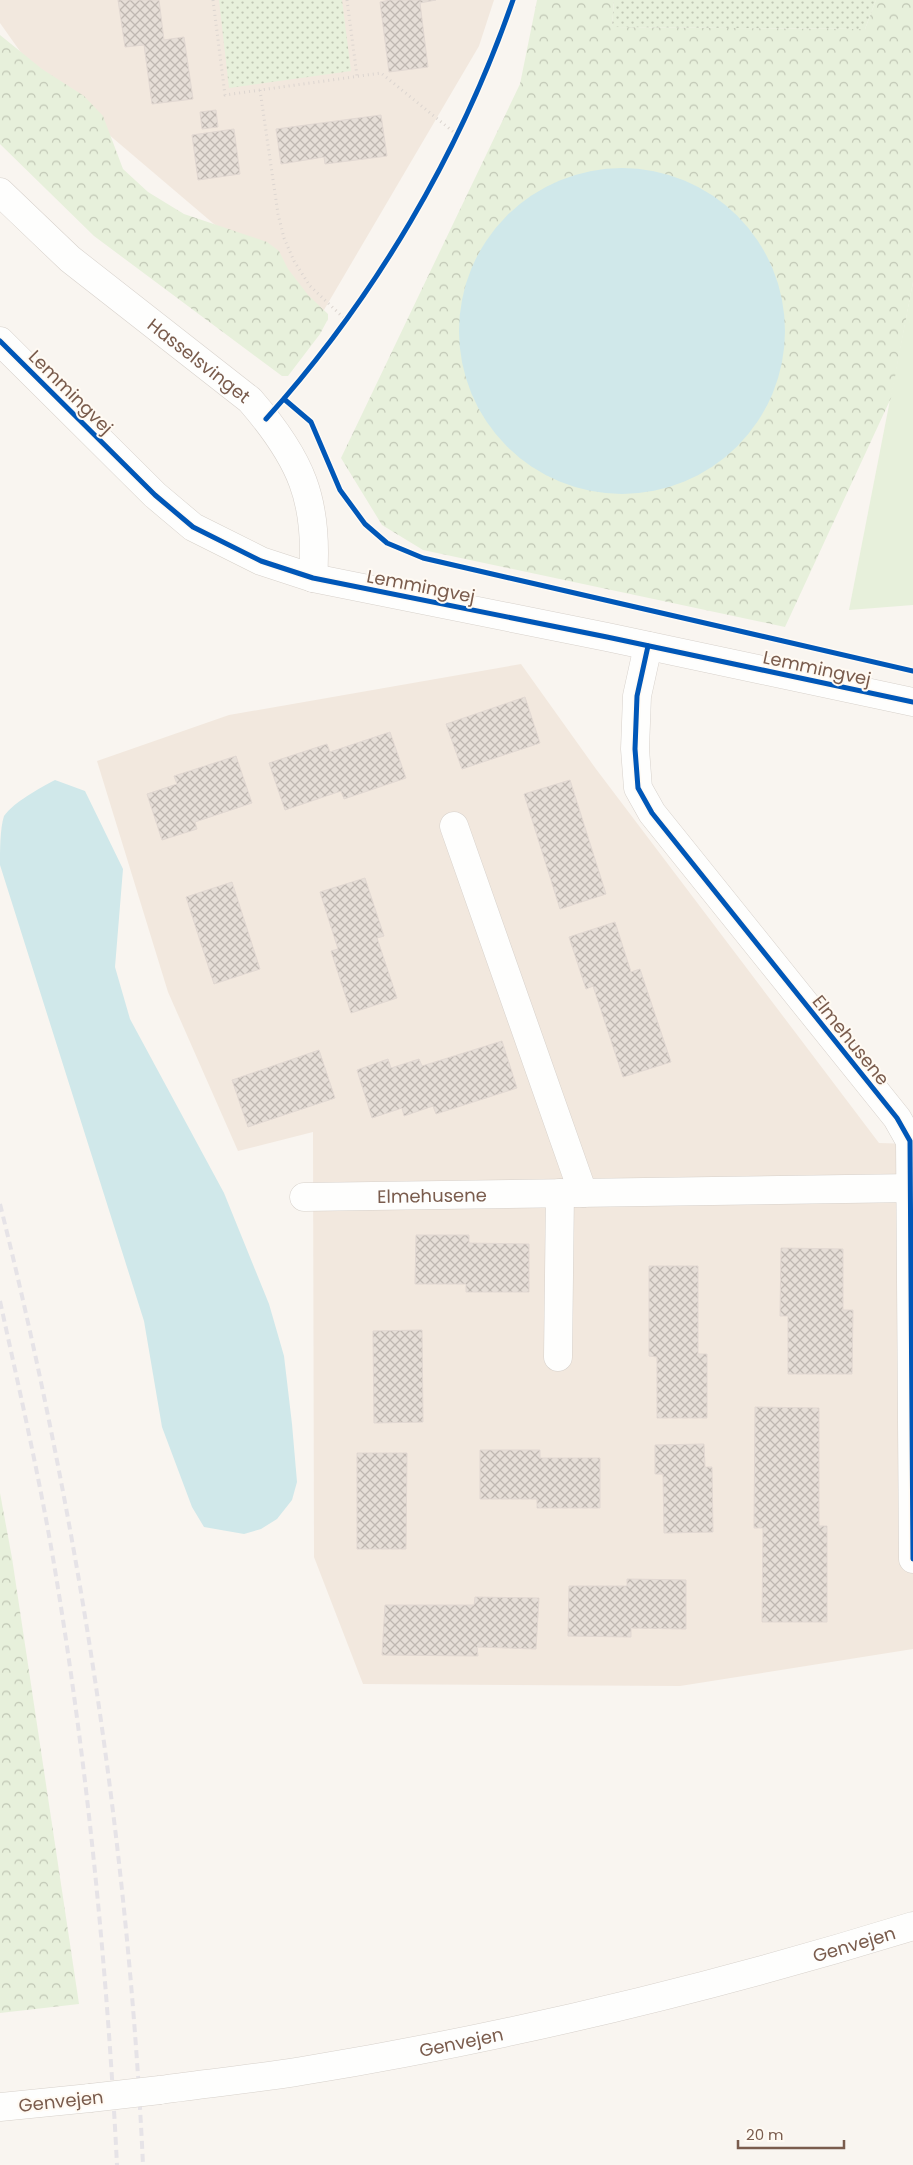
<svg xmlns="http://www.w3.org/2000/svg" width="913" height="2165" viewBox="0 0 913 2165" font-family="Poppins,sans-serif">
<defs>
<pattern id="forest-crowns" width="20" height="18" patternUnits="userSpaceOnUse" patternTransform="scale(1.25)"><rect width="20" height="18" fill="#e7f0db"/><path d="M2 6a3 3 0 1 1 6 0M12 15a3 3 0 1 1 6 0" fill="none" stroke="#c0c6b4"/></pattern>
<pattern id="park-dots" width="8" height="8" patternUnits="userSpaceOnUse" patternTransform="scale(1.25)"><rect width="8" height="8" fill="#e7f0db"/><path d="M2 2h.1M6 6h.1" fill="none" stroke="#c0c6b4" stroke-width="1.8" stroke-linecap="round"/></pattern>
<pattern id="building-cross-hatch" width="8" height="8" patternUnits="userSpaceOnUse" patternTransform="scale(1.25)"><rect width="8" height="8" fill="#e6ded7"/><path d="M0 0l8 8M0 8l8-8" fill="none" stroke="#bfb7b1"/></pattern>
</defs>
<rect width="100%" height="100%" fill="#f9f5f0"/>
<g fill="#f2e8de">
<polygon points="0,0 494,0 479,46 321,315 34,71 0,23"/>
<polygon points="521,664 596,769 879,1143 913,1144 913,1649 680,1686 363,1684 314,1557 313,1132 238,1151 168,992 97,761 229,715"/>
</g>
<polygon fill="#e7f0db" points="913,282 913,605 849,610"/>
<g fill="url(#forest-crowns)">
<polygon points="537,0 614,0 612,27 865,29 876,0 913,0 913,282 891,398 785,627 423,550 382,525 341,458 520,84"/>
<polygon points="0,35 42,69 84,96 103,116 123,169 148,192 184,214 267,242 279,251 288,269 308,295 328,314 328,319 320,334 288,376 282,376 94,236 0,144"/>
<polygon points="0,1493 12,1558 79,2004 0,2013"/>
</g>
<g fill="url(#park-dots)">
<polygon points="219,0 342,0 351,71 229,88"/>
<polygon points="614,0 876,0 865,29 612,27"/>
</g>
<g fill="#d0e8ea">
<circle cx="622" cy="331" r="163"/>
<path d="M55 780 85 791 123 869 115 967 130 1019 224 1193 269 1304 284 1356 292 1424 297 1482 292 1500 277 1519 261 1529 244 1534 204 1527 192 1507 162 1427 144 1321 0 865C0 851 0 828 4 816 14 802 40 788 55 780Z"/>
</g>
<g fill="url(#building-cross-hatch)" stroke="#e2d8d2">
<polygon points="118,0 159,0 164,40 184,37 193,99 152,104 144,45 125,47"/>
<polygon points="390,0 436,0 420,3 428,67 389,72 380,2"/>
<polygon points="216,110 218,127 202,129 200,112"/>
<polygon points="381,115 387,156 325,164 324,157 281,164 276,129"/>
<polygon points="234,129 240,174 198,180 192,135"/>
<polygon points="525,697 540,743 462,769 446,724"/>
<polygon points="390,732 406,778 344,799 341,791 285,810 269,763 327,744 330,752"/>
<polygon points="236,756 252,803 195,822 197,829 162,840 147,794 177,784 174,776"/>
<polygon points="570,780 606,894 560,909 524,794"/>
<polygon points="365,878 384,936 377,938 397,998 351,1013 331,951 338,949 320,892"/>
<polygon points="232,882 260,969 214,984 186,897"/>
<polygon points="615,922 631,972 640,969 671,1062 623,1077 593,986 586,989 569,937"/>
<polygon points="502,1041 517,1088 436,1114 433,1106 404,1116 402,1108 372,1118 357,1070 388,1059 391,1068 419,1059 422,1066"/>
<polygon points="319,1050 335,1098 248,1127 232,1080"/>
<polygon points="416,1235 469,1235 469,1243 529,1244 529,1292 466,1292 466,1284 415,1284"/>
<polygon points="781,1248 843,1249 843,1310 853,1310 852,1374 788,1374 788,1316 780,1316"/>
<polygon points="649,1266 698,1266 698,1354 707,1354 707,1418 657,1418 657,1357 649,1356"/>
<polygon points="422,1330 423,1422 374,1423 373,1331"/>
<polygon points="755,1407 819,1408 819,1526 827,1526 827,1622 762,1622 763,1528 754,1528"/>
<polygon points="704,1444 705,1467 712,1467 713,1532 664,1533 663,1474 655,1474 655,1445"/>
<polygon points="480,1450 540,1450 540,1458 600,1458 600,1508 537,1508 537,1499 480,1499"/>
<polygon points="357,1453 407,1453 406,1549 357,1549"/>
<polygon points="627,1579 686,1580 686,1629 631,1628 631,1637 568,1636 569,1586 627,1586"/>
<polygon points="475,1597 539,1598 536,1649 477,1647 478,1656 382,1655 385,1605 474,1605"/>
</g>
<g fill="none" stroke-linecap="round" stroke-linejoin="round">
<g stroke="#d7d1cb" stroke-width="29">
<g id="minor">
<polyline points="648,646 637,696 635,749 638,788 652,813 897,1118 910,1141 913,1559"/>
<polyline points="454,826 583,1193"/>
<path id="s1" d="M304 1197 913 1188"/>
<polyline points="558,1357 560,1193"/>
</g>
</g>
<g stroke="#d7d1cb" stroke-width="29">
<g id="tertiary">
<path id="s2" d="M0 192 70 259 250 400C301 459 319 500 313 578"/>
<polyline points="0,341 155,495 193,527 261,561 313,578 607,637 913,702"/>
<path id="s3" d="M160 2090C207 2083 255 2079 302 2071 509 2037 712 1988 913 1926"/>
<polyline points="0,2107 90,2098"/>
</g>
</g>
<g stroke="#dcd5d0" stroke-width="3" stroke-dasharray="1 4" stroke-linecap="butt">
<polyline points="213,0 225,95 381,73 456,134"/>
<polyline points="347,0 357,76"/>
<polyline points="260,90 278,214 284,238 294,261 310,286 346,320"/>
</g>
<use href="#minor" stroke="#fefefd" stroke-width="28"/>
<use href="#tertiary" stroke="#fefefd" stroke-width="28"/>
<g stroke="#e6e3e7" stroke-width="4" stroke-dasharray="8 5" stroke-linecap="butt">
<path d="M0 1204C78 1518 128 1841 143 2165"/>
<path d="M0 1301C20 1393 41 1484 56 1576 88 1771 107 1968 117 2165"/>
</g>
<g stroke="#d7d1cb" stroke-width="29" stroke-linecap="butt">
<polyline id="tertiary-bridge" points="90,2098 160,2090"/>
</g>
<use href="#tertiary-bridge" stroke="#fefefd" stroke-width="28"/>
<g stroke="#fffaf3" stroke-width="8">
<g id="cycleway">
<polyline points="0,341 155,495 193,527 261,561 313,578 607,637 913,702"/>
<polyline points="284,399 311,422 340,490 365,524 387,543 423,558 913,671"/>
<path d="M266 419C375 298 460 153 513 0"/>
<polyline points="648,646 637,696 635,749 638,788 652,813 897,1118 910,1141 913,1559"/>
</g>
</g>
<use href="#cycleway" stroke="#0057b8" stroke-width="5"/>
</g>
<g text-anchor="middle" dominant-baseline="central" stroke-width="4" stroke-linejoin="round" paint-order="stroke">
<g font-size="18" fill="#7a5c4d" stroke="#fffaf3">
<text stroke="none"><textPath href="#s2" startOffset="261">Hasselsvinget</textPath></text>
<text transform="translate(71 392) rotate(45)">Lemmingvej</text>
<text transform="translate(421 586) rotate(11)">Lemmingvej</text>
<text transform="translate(817 668) rotate(12)">Lemmingvej</text>
<text transform="translate(851 1040) rotate(51)">Elmehusene</text>
<text stroke="none"><textPath href="#s1" startOffset="128">Elmehusene</textPath></text>
<text stroke="none"><textPath href="#s3" startOffset="710">Genvejen</textPath></text>
<text stroke="none"><textPath href="#s3" startOffset="305">Genvejen</textPath></text>
<text transform="translate(61 2101) rotate(-6)">Genvejen</text>
</g>
</g>
<path d="M738 2140v8h106v-8" fill="none" stroke="#7a5c4d" stroke-width="2.5"/>
<text x="746" y="2140" font-size="15" fill="#7a5c4d" stroke="#fffaf3" stroke-width="4" paint-order="stroke">20 m</text>
</svg>
